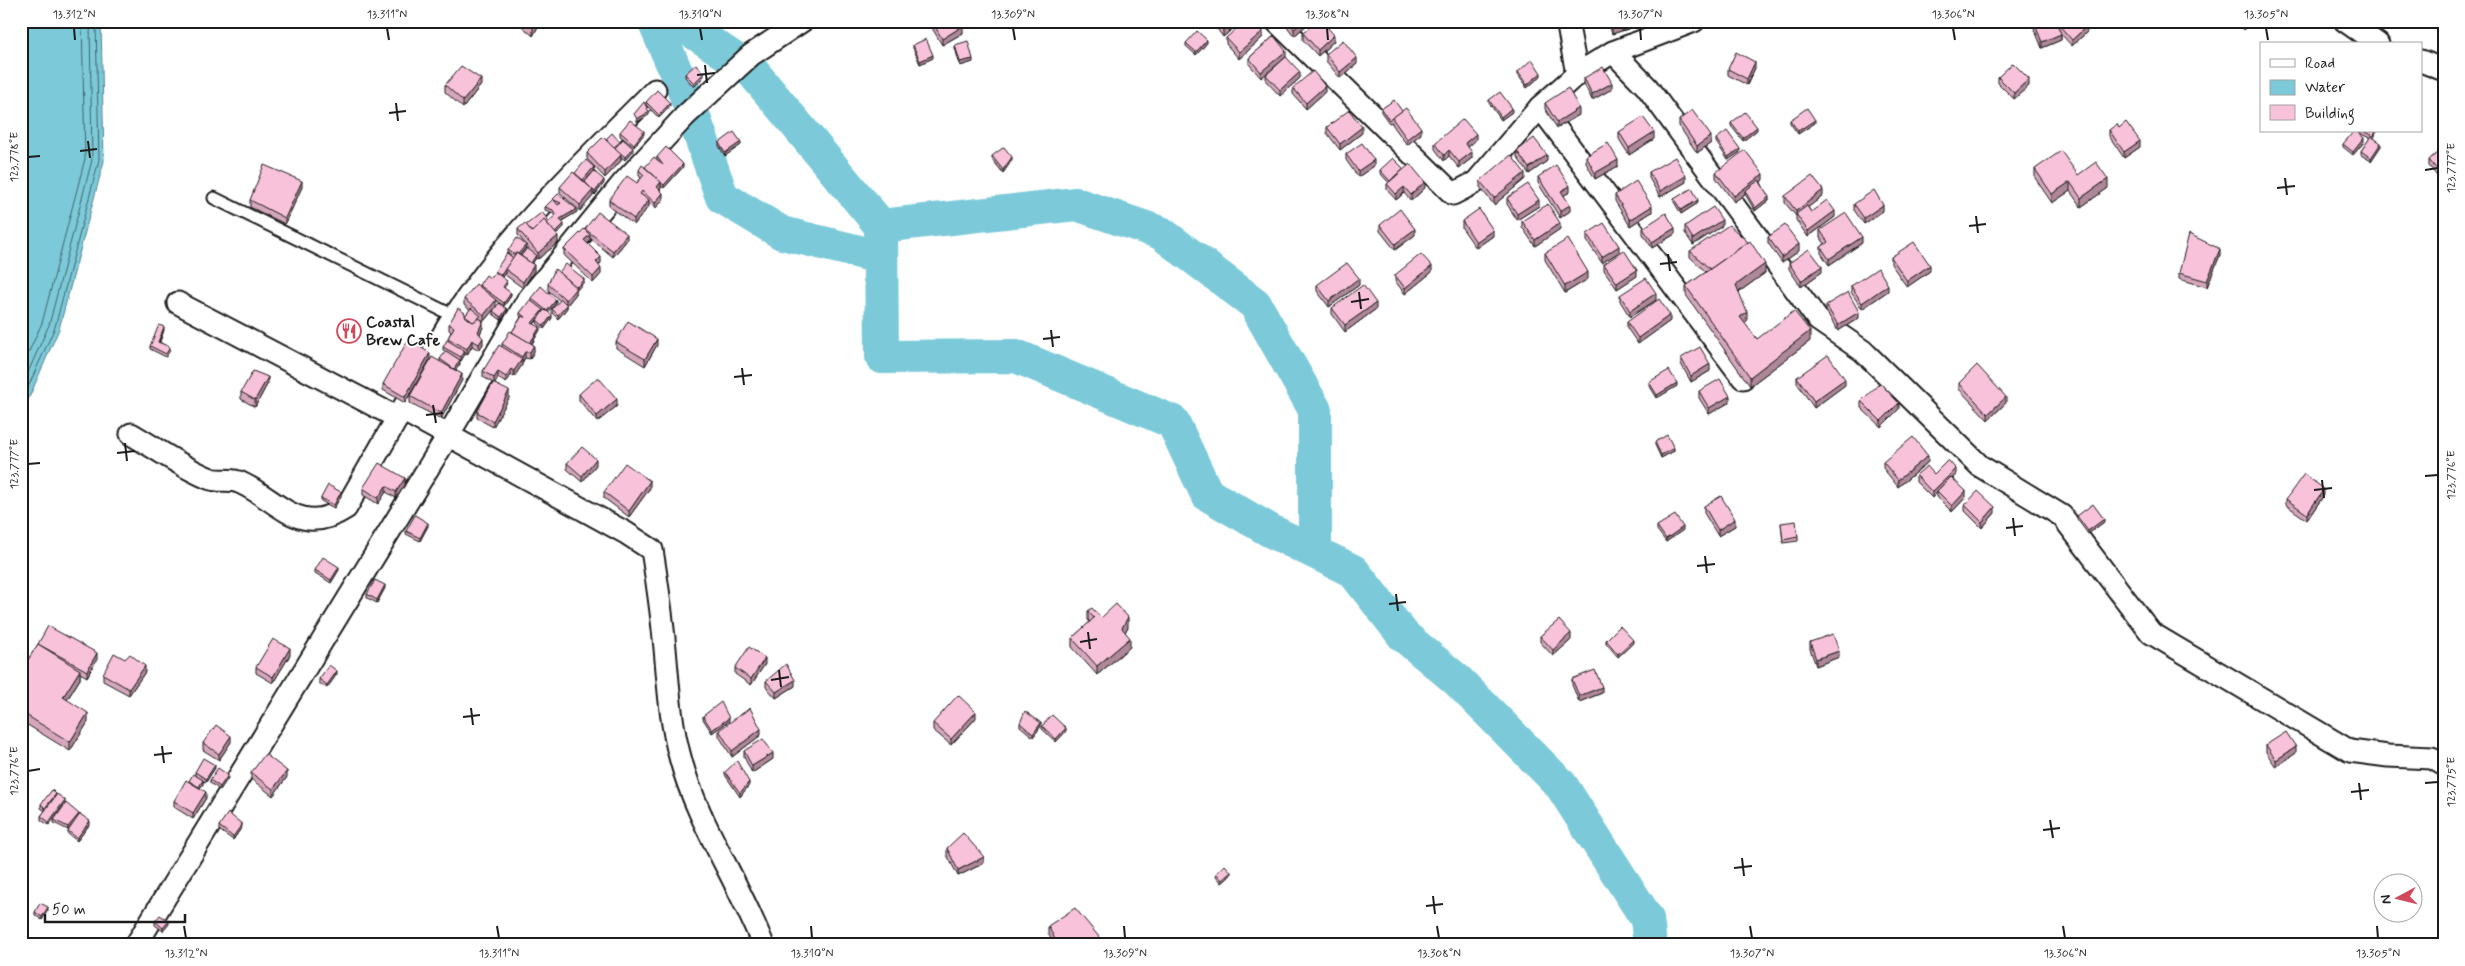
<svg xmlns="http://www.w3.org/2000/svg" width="2465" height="966" viewBox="0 0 2465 966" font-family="Mynerve,sans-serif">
<rect width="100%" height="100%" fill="#fff"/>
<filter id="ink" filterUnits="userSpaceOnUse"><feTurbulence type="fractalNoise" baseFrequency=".02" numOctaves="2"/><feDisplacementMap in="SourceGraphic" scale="10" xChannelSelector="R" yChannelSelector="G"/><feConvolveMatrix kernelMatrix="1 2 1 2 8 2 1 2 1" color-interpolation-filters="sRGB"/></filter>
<g filter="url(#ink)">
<polygon fill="#7ccad9" stroke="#56848d" points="21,21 101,21 104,161 59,329 21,416"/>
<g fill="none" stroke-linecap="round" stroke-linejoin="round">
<g stroke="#426268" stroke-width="1">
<polyline points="21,369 42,323 85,159 82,21"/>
<polyline points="21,388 49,325 92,160 90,21"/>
<polyline points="21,403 55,327 99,160 96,21"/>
</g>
<g stroke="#7ccad9" stroke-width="34">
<polyline points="654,21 686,95 722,197 782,233 880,257 880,279"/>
<polyline points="677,21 751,70 881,226 882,357 1016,356 1173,422 1207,494 1271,531 1353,571 1404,636 1457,680 1561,785 1647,919 1650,945"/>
<polyline points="881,226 1076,204 1161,233 1255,304 1315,410 1315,551"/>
</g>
<g stroke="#1c1c1c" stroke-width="15">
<polyline id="lane" points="214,198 454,316"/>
</g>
<g stroke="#1c1c1c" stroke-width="25">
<g id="street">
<polyline points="1276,21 1453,194 1476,182 1540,107 1577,74 1613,52 1647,87 1818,320 1863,351 1980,466 2062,516 2151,633 2350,751 2388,756 2432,758 2444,765"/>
<polyline points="1567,21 1577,74"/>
<polyline points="2345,21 2378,44"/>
<polyline points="1613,52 1694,21"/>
<polyline points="2421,61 2444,70"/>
<polyline points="1540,107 1743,378"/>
<polyline points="178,303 398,418"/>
<path d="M402 410C421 379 435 344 456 314 512 230 584 161 655 90"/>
<path d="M131 434C154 447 186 470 211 479 220 482 232 478 241 483 280 501 300 538 346 508L402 410 626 533 652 550C658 587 663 623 666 660 669 692 671 725 680 757 697 823 739 881 763 945"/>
<polyline points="136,945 449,434 527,301 623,183 685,116 751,55 802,21"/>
</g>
</g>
<use href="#lane" stroke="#fff" stroke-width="11"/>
<use href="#street" stroke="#fff" stroke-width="21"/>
</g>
<g fill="#d6a7bc" stroke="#1c1c1c">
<polygon points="516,21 541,21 533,36"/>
<polygon points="928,21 960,21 963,33 942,45"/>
<polygon points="1211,21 1242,21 1223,37"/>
<polygon points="1283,21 1309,21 1309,23 1294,36"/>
<polygon points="1608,21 1631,21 1631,28 1612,34"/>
<polygon points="2235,21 2252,21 2244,30"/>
<polygon points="2034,22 2058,25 2087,32 2072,46 2061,34 2061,40 2042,48 2034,28"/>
<polygon points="1303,33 1334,41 1318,56 1303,40"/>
<polygon points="1274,36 1261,78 1249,64 1249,58"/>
<polygon points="1263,37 1239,59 1226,44 1226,38"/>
<polygon points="1186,43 1207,43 1196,55 1186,46"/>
<polygon points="913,45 933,58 920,64 913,48"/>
<polygon points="955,45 973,62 960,66 955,48"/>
<polygon points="1326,54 1357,64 1340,78 1326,61"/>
<polygon points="1755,68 1747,85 1728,75 1728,69"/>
<polygon points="1518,72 1541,76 1527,88 1518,75"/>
<polygon points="685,74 704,76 694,87 685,77"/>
<polygon points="1266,75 1300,78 1280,96 1266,81"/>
<polygon points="1998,77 2029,86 2014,99 1998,83"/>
<polygon points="1584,78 1612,89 1592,100 1584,84"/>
<polygon points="445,85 481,85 463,108 445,92"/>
<polygon points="1293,88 1325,92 1306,109 1293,94"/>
<polygon points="1489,100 1512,112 1501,120 1489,103"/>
<polygon points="646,102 670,106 659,118 646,105"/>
<polygon points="1545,103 1579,115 1557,128 1545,109"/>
<polygon points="1381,109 1402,111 1421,134 1407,145 1392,124 1392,122 1389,123 1381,112"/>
<polygon points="1679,120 1711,143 1697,153 1679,126"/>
<polygon points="1790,120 1815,123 1798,134 1790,123"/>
<polygon points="1731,123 1757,130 1743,141 1731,126"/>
<polygon points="1327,127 1362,133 1340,150 1327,133"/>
<polygon points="2119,128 2140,147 2124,158 2109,136 2109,130"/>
<polygon points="2358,131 2377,131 2374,138 2381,146 2371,161 2361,155 2361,151 2370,138 2358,133"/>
<polygon points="620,132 644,134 634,147 620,136"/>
<polygon points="1619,132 1654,139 1629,155 1619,139"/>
<polygon points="1716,139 1740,152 1728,160 1716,142"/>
<polygon points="606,140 620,142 633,151 625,160 621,157 621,161 605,178 587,159 587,153"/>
<polygon points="1476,140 1468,147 1472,158 1459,168 1449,156 1444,161 1435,149 1435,143"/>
<polygon points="2364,142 2353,155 2343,147 2343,144"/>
<polygon points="719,143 741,145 725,156 719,146"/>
<polygon points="2444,147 2444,185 2429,166 2429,160"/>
<polygon points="1517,151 1547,161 1529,174 1517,157"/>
<polygon points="1346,154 1374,166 1358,177 1346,160"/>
<polygon points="992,156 1012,160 1003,173 992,159"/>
<polygon points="1586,156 1618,166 1595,179 1586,163"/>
<polygon points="657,157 683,167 664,188 661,186 661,188 660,190 663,200 655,209 649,203 649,206 634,225 609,206 609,200 637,183 641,178 639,176 639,170 645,167 657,159"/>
<polygon points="2035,169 2078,175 2108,188 2081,207 2070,191 2052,203 2035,178"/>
<polygon points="1380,170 1403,170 1425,188 1411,201 1404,193 1396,200 1387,190 1387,184 1389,183 1380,173"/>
<polygon points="594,171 584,182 604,183 595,195 593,193 593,196 580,211 560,193 560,187 575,174 575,173"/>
<polygon points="1649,172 1686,182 1660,197 1649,178"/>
<polygon points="1716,172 1763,180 1761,182 1769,200 1755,211 1745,194 1734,202 1716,178"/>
<polygon points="1538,177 1570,192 1564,195 1570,211 1560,218 1538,183"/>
<polygon points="1525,179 1494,205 1480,187 1480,181"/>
<polygon points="302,187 285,224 250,207 250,200"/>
<polygon points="558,194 577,212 562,221 564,227 556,234 558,243 538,259 536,258 532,264 534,271 523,288 505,275 505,273 502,277 507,284 504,288 511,296 504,306 492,298 496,307 484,321 481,319 483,327 480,334 483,344 479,350 472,346 467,355 465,354 461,361 443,350 443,347 448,341 448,338 451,332 449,330 449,324 465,316 470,310 464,305 464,299 479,287 479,285 490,278 495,272 495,271 513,258 508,254 508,250 526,248 520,255 521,256 529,249 518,235 518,229 526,225 548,223 555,217 553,213 545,210 545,207"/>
<polygon points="1615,195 1652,212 1630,226 1615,201"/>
<polygon points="1785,196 1823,196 1808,207 1811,212 1835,217 1808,237 1796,220 1796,216 1785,203"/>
<polygon points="1507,198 1539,206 1517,220 1507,204"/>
<polygon points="1674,199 1698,203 1681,214 1674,202"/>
<polygon points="1854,204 1883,211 1864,224 1854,210"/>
<polygon points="1462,221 1493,236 1476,248 1462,228"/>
<polygon points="1522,221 1560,229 1535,246 1522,227"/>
<polygon points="1380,225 1415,235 1395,250 1380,231"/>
<polygon points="1685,226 1722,226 1693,245 1685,233"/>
<polygon points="1643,228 1675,234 1652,248 1643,234"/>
<polygon points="585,229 627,240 613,257 590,238 590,241 587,243 601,263 599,265 601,274 593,283 564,255 564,249 585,230"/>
<polygon points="1820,230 1862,243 1829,265 1821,253 1821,247 1825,244 1820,237"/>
<polygon points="1587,234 1619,252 1602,263 1587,241"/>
<polygon points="1768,237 1799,251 1782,263 1768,243"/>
<polygon points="1690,251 1765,273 1739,292 1747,321 1744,323 1757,339 1810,341 1750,386 1686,295 1686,286 1706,272 1690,257"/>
<polygon points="1545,253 1588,279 1565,293 1545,260"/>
<polygon points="2220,255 2207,287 2179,279 2179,273"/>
<polygon points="1891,257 1930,271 1907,287 1891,264"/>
<polygon points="1789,263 1822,272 1801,287 1789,269"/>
<polygon points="1604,264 1637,276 1617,289 1604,270"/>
<polygon points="1432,272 1405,294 1395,281 1395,275"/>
<polygon points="559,273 584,282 576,290 576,294 567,305 567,308 558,319 552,313 552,309 560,301 548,290 548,284"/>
<polygon points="1317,285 1359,285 1329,307 1317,291"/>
<polygon points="1851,286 1888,291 1862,309 1851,292"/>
<polygon points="1620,295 1656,300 1630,317 1620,301"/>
<polygon points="531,298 556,303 548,312 552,318 544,329 537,323 537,321 534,324 540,330 532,344 534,351 530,359 525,358 522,363 522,365 514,377 511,375 506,383 498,378 495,384 509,398 493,427 477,418 477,412 493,383 483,377 483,371 502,347 502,344 512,332 521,317 520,316 520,313 531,300"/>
<polygon points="1826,305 1859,318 1838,331 1826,311"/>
<polygon points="1332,308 1376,309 1345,332 1332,314"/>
<polygon points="493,311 507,312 501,320 493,314"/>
<polygon points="1670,321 1638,344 1627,328 1627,322"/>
<polygon points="164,330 160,342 170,350 166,357 150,349 150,346"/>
<polygon points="616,342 657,345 645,366 616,348"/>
<polygon points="1681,358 1710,371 1691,382 1681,364"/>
<polygon points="430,359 405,403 383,390 383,384"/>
<polygon points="440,359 460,364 456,370 462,380 441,419 410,403 410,396 440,362"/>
<polygon points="1797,377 1845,385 1814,408 1797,383"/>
<polygon points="1649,382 1677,386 1657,398 1649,385"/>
<polygon points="268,383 255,407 241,399 241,392"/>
<polygon points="1959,383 2006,403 1988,420 1959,389"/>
<polygon points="1699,391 1730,402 1709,414 1699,398"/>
<polygon points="579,394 617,406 597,422 579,400"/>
<polygon points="1861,401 1899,409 1881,427 1861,408"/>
<polygon points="1655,442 1674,451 1661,458 1655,445"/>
<polygon points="1883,462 1928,462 1898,487 1883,468"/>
<polygon points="567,463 596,465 582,482 567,469"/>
<polygon points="1934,474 1956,475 1953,478 1966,497 1952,512 1937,497 1937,493 1932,498 1916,482 1916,475"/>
<polygon points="405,478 405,485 396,498 386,492 378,504 363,495 363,488"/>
<polygon points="650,488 629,517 604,498 604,492"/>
<polygon points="2324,495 2307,520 2286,505 2286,499"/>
<polygon points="341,496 334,508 321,501 321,498"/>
<polygon points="1965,505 1995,513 1982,528 1965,511"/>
<polygon points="1704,506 1735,526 1718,536 1704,513"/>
<polygon points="2077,516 2104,522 2088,534 2077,519"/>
<polygon points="1781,523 1798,537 1798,541 1783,543"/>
<polygon points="428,526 420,541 406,534 406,531"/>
<polygon points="1657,526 1683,530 1666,542 1657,530"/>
<polygon points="315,570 339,570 331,583 315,573"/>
<polygon points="385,588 377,603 367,598 367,594"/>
<polygon points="1088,611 1101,618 1128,627 1125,632 1130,647 1097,675 1072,647 1072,638 1090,622 1088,620"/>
<polygon points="1540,636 1571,640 1553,656 1540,642"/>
<polygon points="1606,640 1633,643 1618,657 1606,643"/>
<polygon points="1810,642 1839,657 1816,666 1810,649"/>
<polygon points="38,644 97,659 87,677 80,673 80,679 67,700 88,722 70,751 21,721 21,671"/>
<polygon points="290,655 273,683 256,673 256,667"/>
<polygon points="765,664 751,685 735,674 735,668"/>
<polygon points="145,672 129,695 103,681 103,674"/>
<polygon points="337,674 327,688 319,683 319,679"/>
<polygon points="1572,679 1602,693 1579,702 1572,685"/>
<polygon points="766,681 795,686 776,698 766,687"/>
<polygon points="703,716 729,721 712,733 703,719"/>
<polygon points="976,718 951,745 933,730 933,723"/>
<polygon points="1020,723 1041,726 1033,737 1020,726"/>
<polygon points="1042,726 1066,731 1056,742 1042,729"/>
<polygon points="719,730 761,735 732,757 719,736"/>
<polygon points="231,742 219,760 203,750 203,743"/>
<polygon points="2266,745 2296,753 2276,767 2266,752"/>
<polygon points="744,751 773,759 752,773 744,757"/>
<polygon points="215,768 206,782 203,781 203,784 200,788 206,798 193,819 174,807 174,801 195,775 195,772"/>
<polygon points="725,772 749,785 740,797 725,775"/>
<polygon points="251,773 287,777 273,796 251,779"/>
<polygon points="228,778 220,790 210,783 210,780"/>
<polygon points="56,796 65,803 49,825 41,820 41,816 45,811 41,808 41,804"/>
<polygon points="79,816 90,824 77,841 68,834 68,831 74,823 68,830 54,823 54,820"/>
<polygon points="219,826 242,827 233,840 219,830"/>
<polygon points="947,848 984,863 958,876 947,855"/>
<polygon points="1216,873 1231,875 1222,883 1216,876"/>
<polygon points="48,910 42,920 35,915 35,912"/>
<polygon points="155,921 169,924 163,931 155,925"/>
<polygon points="1048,926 1100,944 1054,945 1048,933"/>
</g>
<g fill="#ae8899" stroke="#1c1c1c">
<polygon points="536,21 541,21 533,36 533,26"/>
<polygon points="1234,21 1242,21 1223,37 1223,30"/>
<polygon points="1304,21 1309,21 1309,23 1294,36 1294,29"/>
<polygon points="1631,21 1631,28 1612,34 1612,28"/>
<polygon points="2246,21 2252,21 2244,30 2244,23"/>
<polygon points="963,26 963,33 942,45 942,39"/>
<polygon points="2087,26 2087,32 2072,46 2072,40"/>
<polygon points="1263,31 1263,37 1239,59 1239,52"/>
<polygon points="2061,34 2061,40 2042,48 2042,42"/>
<polygon points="1334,35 1334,41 1318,56 1318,50"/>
<polygon points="1207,40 1207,43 1196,55 1196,52"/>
<polygon points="1286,51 1286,57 1261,78 1261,72"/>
<polygon points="933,55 933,58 920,64 920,61"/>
<polygon points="1357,58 1357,64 1340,78 1340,72"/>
<polygon points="973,59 973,62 960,66 960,62"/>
<polygon points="1755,62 1755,68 1747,85 1747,79"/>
<polygon points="1300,72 1300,78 1280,96 1280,90"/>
<polygon points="704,73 704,76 694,87 694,83"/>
<polygon points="1541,73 1541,76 1527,88 1527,85"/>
<polygon points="481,79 481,85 463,108 463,101"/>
<polygon points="2029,79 2029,86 2014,99 2014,93"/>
<polygon points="1612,83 1612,89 1592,100 1592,94"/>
<polygon points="1325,86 1325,92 1306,109 1306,103"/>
<polygon points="670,103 670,106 659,118 659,115"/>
<polygon points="1512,108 1512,112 1501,120 1501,117"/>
<polygon points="1579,108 1579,115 1557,128 1557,122"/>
<polygon points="649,112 649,115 637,122 637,119"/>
<polygon points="1815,120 1815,123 1798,134 1798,131"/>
<polygon points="1362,127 1362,133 1340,150 1340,144"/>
<polygon points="1757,127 1757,130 1743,141 1743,138"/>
<polygon points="1421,128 1421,134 1407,145 1407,139"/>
<polygon points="644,131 644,134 634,147 634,144"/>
<polygon points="1654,132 1654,139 1629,155 1629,148"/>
<polygon points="1476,134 1476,140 1465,150 1465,143"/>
<polygon points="1711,136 1711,143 1697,153 1697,146"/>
<polygon points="2364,138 2364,142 2353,155 2353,152"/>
<polygon points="2140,141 2140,147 2124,158 2124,152"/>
<polygon points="741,142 741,145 725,156 725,153"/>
<polygon points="2381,143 2381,146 2371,161 2371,158"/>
<polygon points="633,148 633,151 625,160 625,157"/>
<polygon points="1740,149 1740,152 1728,160 1728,157"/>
<polygon points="1449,150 1449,156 1444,161 1444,155"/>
<polygon points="1472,152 1472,158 1459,168 1459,162"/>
<polygon points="621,155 621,161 605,178 605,172"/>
<polygon points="1547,155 1547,161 1529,174 1529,168"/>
<polygon points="1012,157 1012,160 1003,173 1003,170"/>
<polygon points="1374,160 1374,166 1358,177 1358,171"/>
<polygon points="1618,160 1618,166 1595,179 1595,173"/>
<polygon points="683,164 683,167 664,188 664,185"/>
<polygon points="594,167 594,171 583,183 583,180"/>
<polygon points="1525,173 1525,179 1494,205 1494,198"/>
<polygon points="1763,174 1763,180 1746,193 1745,191 1745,194 1734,202 1734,196"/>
<polygon points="1686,176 1686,182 1660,197 1660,191"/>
<polygon points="2108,179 2108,188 2081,207 2081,198"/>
<polygon points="604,180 604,183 595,195 595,192"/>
<polygon points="302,181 302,187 285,224 285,218"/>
<polygon points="661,182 661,188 657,194 657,187"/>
<polygon points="1425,182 1425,188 1411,201 1411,195"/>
<polygon points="2070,182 2070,191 2052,203 2052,194"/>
<polygon points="1570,186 1570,192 1561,197 1561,191"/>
<polygon points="1404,187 1404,193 1396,200 1396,194"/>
<polygon points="593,190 593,196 580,211 580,205"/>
<polygon points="1823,190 1823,196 1797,216 1796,215 1796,211"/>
<polygon points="663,193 663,200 655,209 655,203"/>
<polygon points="1769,197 1769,200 1755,211 1755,208"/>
<polygon points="649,200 649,206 634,225 634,219"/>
<polygon points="1539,200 1539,206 1517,220 1517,214"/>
<polygon points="1698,200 1698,203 1681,214 1681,210"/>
<polygon points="1570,205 1570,211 1560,218 1560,211"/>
<polygon points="1883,205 1883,211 1864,224 1864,218"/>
<polygon points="1652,206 1652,212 1630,226 1630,220"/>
<polygon points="577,209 577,212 560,222 560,219"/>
<polygon points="1835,211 1835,217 1808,237 1808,231"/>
<polygon points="1722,220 1722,226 1693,245 1693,239"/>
<polygon points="1560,223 1560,229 1535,246 1535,240"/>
<polygon points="564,224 564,227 553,237 553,234"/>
<polygon points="1675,228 1675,234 1652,248 1652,242"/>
<polygon points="1415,229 1415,235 1395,250 1395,244"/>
<polygon points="1493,230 1493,236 1476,248 1476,242"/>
<polygon points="627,234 627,240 613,257 613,251"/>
<polygon points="590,235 590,241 584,247 584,240"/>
<polygon points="558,236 558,243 538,259 538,253"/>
<polygon points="1862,237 1862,243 1829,265 1829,259"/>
<polygon points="1799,244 1799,251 1782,263 1782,257"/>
<polygon points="526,245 526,248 516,259 516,256"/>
<polygon points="1619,246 1619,252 1602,263 1602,257"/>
<polygon points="2220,249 2220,255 2207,287 2207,281"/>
<polygon points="536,255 536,258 529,268 529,265"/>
<polygon points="601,257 601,263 596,268 596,262"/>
<polygon points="1765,264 1765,273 1736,294 1736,285"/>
<polygon points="534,265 534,271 523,288 523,282"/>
<polygon points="1930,265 1930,271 1907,287 1907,281"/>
<polygon points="1432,266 1432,272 1405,294 1405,288"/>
<polygon points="1822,266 1822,272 1801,287 1801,281"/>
<polygon points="601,268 601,274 593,283 593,277"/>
<polygon points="505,269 505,273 501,278 501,275"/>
<polygon points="1637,270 1637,276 1617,289 1617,283"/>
<polygon points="1588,272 1588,279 1565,293 1565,286"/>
<polygon points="1359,278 1359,285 1329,307 1329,301"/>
<polygon points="584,279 584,282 577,290 577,287"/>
<polygon points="1888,285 1888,291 1862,309 1862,303"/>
<polygon points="576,288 576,294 566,306 566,300"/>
<polygon points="511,293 511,296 504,306 504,303"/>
<polygon points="1656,293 1656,300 1630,317 1630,311"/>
<polygon points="496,300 496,307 484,321 484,315"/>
<polygon points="556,300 556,303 547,314 547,311"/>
<polygon points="1376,303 1376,309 1345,332 1345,325"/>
<polygon points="567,305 567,308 558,319 558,315"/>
<polygon points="507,309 507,312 501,320 501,317"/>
<polygon points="543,310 543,313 532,326 532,323"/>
<polygon points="1747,312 1747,321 1740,327 1740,317"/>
<polygon points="1859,312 1859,318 1838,331 1838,325"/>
<polygon points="552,315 552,318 544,329 544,326"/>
<polygon points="1670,315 1670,321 1638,344 1638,338"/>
<polygon points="483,321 483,327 478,338 478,332"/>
<polygon points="164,327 164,330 158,345 158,342"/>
<polygon points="540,327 540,330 530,346 530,343"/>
<polygon points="1810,331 1810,341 1750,386 1750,377"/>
<polygon points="483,338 483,344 479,350 479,344"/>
<polygon points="657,339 657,345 645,366 645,359"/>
<polygon points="472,340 472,346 467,355 467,349"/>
<polygon points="534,345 534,351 530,359 530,352"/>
<polygon points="465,351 465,354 461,361 461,357"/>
<polygon points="525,352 525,358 522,363 522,357"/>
<polygon points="430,353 430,359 405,403 405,397"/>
<polygon points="522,359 522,365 514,377 514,371"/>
<polygon points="460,360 460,364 454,372 454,369"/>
<polygon points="1710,364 1710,371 1691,382 1691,376"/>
<polygon points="511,369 511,375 506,383 506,377"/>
<polygon points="498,372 498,378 494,384 494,378"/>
<polygon points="462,374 462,380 441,419 441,413"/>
<polygon points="268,377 268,383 255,407 255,400"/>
<polygon points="1845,379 1845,385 1814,408 1814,401"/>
<polygon points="1677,383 1677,386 1657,398 1657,395"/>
<polygon points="509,391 509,398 493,427 493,421"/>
<polygon points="1730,396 1730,402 1709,414 1709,408"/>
<polygon points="2006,397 2006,403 1988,420 1988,414"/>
<polygon points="617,399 617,406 597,422 597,416"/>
<polygon points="1899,403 1899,409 1881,427 1881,421"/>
<polygon points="1674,448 1674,451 1661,458 1661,455"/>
<polygon points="1928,456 1928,462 1898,487 1898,480"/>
<polygon points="596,459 596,465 582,482 582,476"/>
<polygon points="1956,469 1956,475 1938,492 1937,491 1937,493 1932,498 1932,492"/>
<polygon points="405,478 405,485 396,498 396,492"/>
<polygon points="650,481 650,488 629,517 629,511"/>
<polygon points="386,486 386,492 378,504 378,498"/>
<polygon points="2324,489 2324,495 2307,520 2307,514"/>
<polygon points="1966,491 1966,497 1952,512 1952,506"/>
<polygon points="341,492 341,496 334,508 334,505"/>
<polygon points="1995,507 1995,513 1982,528 1982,522"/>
<polygon points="1735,519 1735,526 1718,536 1718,530"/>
<polygon points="2104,519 2104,522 2088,534 2088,531"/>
<polygon points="428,523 428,526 420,541 420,538"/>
<polygon points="1683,527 1683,530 1666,542 1666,539"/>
<polygon points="339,567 339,570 331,583 331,580"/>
<polygon points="385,585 385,588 377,603 377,600"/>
<polygon points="1128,617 1128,627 1122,637 1122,628"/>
<polygon points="1571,633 1571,640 1553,656 1553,650"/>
<polygon points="1130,638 1130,647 1097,675 1097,666"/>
<polygon points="1633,640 1633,643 1618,657 1618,654"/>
<polygon points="290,648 290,655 273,683 273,677"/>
<polygon points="1839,651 1839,657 1816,666 1816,659"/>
<polygon points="97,653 97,659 87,677 87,671"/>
<polygon points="765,658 765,664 751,685 751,679"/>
<polygon points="145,666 145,672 129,695 129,689"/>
<polygon points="80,670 80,679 63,706 63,697"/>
<polygon points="337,671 337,674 327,688 327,685"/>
<polygon points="795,680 795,686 776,698 776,692"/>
<polygon points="1602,687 1602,693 1579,702 1579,696"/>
<polygon points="976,712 976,718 951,745 951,739"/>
<polygon points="88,713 88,722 70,751 70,742"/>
<polygon points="729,718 729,721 712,733 712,730"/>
<polygon points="1041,723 1041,726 1033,737 1033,734"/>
<polygon points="1066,728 1066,731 1056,742 1056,739"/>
<polygon points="761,729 761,735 732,757 732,751"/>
<polygon points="231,736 231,742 219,760 219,754"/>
<polygon points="2296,747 2296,753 2276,767 2276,760"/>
<polygon points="773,753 773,759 752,773 752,766"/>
<polygon points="215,765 215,768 206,782 206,779"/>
<polygon points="287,771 287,777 273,796 273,789"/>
<polygon points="228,775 228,778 220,790 220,787"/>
<polygon points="203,780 203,784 198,791 198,788"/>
<polygon points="749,782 749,785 740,797 740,793"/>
<polygon points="206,792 206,798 193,819 193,813"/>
<polygon points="56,794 56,797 45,811 45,808"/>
<polygon points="65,800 65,803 49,825 49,822"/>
<polygon points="79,814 79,817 68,830 68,827"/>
<polygon points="90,821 90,824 77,841 77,838"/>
<polygon points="242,824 242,827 233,840 233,837"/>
<polygon points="984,857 984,863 958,876 958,870"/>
<polygon points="1231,872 1231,875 1222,883 1222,880"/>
<polygon points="48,907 48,910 42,920 42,917"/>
<polygon points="169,921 169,924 163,931 163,928"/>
<polygon points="1100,938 1100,944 1099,945 1088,945"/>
</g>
<g fill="#f9c2db" stroke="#1c1c1c" fill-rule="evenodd">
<polygon points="527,21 536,21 533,26"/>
<polygon points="932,21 960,21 963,26 942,39"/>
<polygon points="1216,21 1234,21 1223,30"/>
<polygon points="1245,21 1255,21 1263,31 1239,52 1226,38"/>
<polygon points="1288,21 1304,21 1294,29"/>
<polygon points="1317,21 1322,21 1334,35 1318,50 1303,33"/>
<polygon points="1610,21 1631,21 1612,28"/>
<polygon points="2035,21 2056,21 2061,34 2042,42 2034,22"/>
<polygon points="2061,21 2083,21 2087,26 2072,40 2058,24"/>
<polygon points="1197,31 1207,40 1196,52 1186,43"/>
<polygon points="1274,36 1286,51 1261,72 1249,58"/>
<polygon points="926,39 933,55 920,61 913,45"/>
<polygon points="1343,40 1357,58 1340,72 1326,54"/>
<polygon points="968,41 973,59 960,62 955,45"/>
<polygon points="1736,52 1755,62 1747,79 1728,69"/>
<polygon points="1286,57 1300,72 1280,90 1266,75"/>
<polygon points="1532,59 1541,73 1527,85 1518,72"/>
<polygon points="2013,63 2029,79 2014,93 1998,77"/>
<polygon points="696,64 704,73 694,83 685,74"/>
<polygon points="461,66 481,79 463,101 445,85"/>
<polygon points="1603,67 1612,83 1592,94 1584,78"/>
<polygon points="1313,71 1325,86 1306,103 1293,88"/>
<polygon points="1568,88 1579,108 1557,122 1545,103"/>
<polygon points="657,90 670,103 659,115 646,102"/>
<polygon points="1500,92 1512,108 1501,117 1489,100"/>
<polygon points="1394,100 1402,111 1389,120 1381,109"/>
<polygon points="644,102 649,112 637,119 634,114"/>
<polygon points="1406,108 1421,128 1407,139 1392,118"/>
<polygon points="1807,108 1815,120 1798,131 1790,120"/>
<polygon points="1349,110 1362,127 1340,144 1327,127"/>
<polygon points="1692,110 1711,136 1697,146 1679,120"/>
<polygon points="1745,112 1757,127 1743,138 1731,123"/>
<polygon points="1643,117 1654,132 1629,148 1619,132"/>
<polygon points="1463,119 1476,134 1465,143 1472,152 1459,162 1449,150 1444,155 1435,143"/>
<polygon points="630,120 644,131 634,144 620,132"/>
<polygon points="2126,122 2140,141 2124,152 2109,130 2117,124 2119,128"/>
<polygon points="1727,131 1740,149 1728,157 1716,139"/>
<polygon points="2354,131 2356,131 2364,138 2353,152 2343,144"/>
<polygon points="2362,131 2376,131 2374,136"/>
<polygon points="734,132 741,142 725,153 719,143"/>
<polygon points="612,133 620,142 614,147 606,139"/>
<polygon points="2371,136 2381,143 2371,158 2361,151"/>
<polygon points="603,137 621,155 605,172 587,153"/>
<polygon points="1534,138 1547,155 1529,168 1517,151"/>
<polygon points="623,139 633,148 625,157 615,148"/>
<polygon points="1362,143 1374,160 1358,171 1346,154"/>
<polygon points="1608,143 1618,160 1595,173 1586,156"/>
<polygon points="666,147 683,164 664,185 661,183 661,182 645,167 654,157 663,165 657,157"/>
<polygon points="1004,147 1012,157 1003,170 992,156"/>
<polygon points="2444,147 2444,178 2429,160"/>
<polygon points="1745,150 1763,174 1734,196 1716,172"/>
<polygon points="2061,151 2078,175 2096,162 2108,179 2081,198 2070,182 2052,194 2035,169"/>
<polygon points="1511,155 1525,173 1494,198 1480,181"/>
<polygon points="1675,157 1686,176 1660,191 1649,172"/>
<polygon points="1393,158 1403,168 1390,181 1380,170"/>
<polygon points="586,160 594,167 583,180 575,173"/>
<polygon points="1410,164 1425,182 1411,195 1404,187 1396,194 1387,184"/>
<polygon points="264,165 302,181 285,218 250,200"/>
<polygon points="642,165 661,182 657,187 663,193 655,203 642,191 640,194 649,200 634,219 609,200 627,176 637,183 644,175 639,170"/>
<polygon points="1556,165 1570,186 1561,191 1570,205 1560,211 1538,177"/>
<polygon points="594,171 604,180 595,192 585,182"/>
<polygon points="573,172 593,190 580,205 560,187"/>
<polygon points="1812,176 1823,190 1796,211 1785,196"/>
<polygon points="1759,180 1769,197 1755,208 1745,191"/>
<polygon points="1636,181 1652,206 1630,220 1615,195"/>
<polygon points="1528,184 1539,200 1517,214 1507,198"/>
<polygon points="1692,188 1698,200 1681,210 1674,199"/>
<polygon points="1874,190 1883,205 1864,218 1854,204"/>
<path d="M558 194 577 209 560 219 564 224 555 233 547 223 556 215 553 210 545 207ZM554 200 561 203 558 205Z"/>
<polygon points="1827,200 1835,211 1808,231 1796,214 1807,206 1811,212"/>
<polygon points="1548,204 1560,223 1535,240 1522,221"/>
<polygon points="1713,207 1722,220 1693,239 1685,226"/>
<polygon points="1400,209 1415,229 1395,244 1380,225"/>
<polygon points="1479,209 1493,230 1476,242 1462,221"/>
<polygon points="542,212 548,220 546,222 544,220 532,232 526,225"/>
<polygon points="598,212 627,234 613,251 585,229"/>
<polygon points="1666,213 1675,228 1652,242 1643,228"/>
<polygon points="1846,213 1862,237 1829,259 1821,247 1828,242 1820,230"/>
<polygon points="544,220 558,236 538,253 518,229 525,223 532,232"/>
<polygon points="1604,223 1619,246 1602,257 1587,234"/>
<polygon points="1729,225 1748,242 1710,269 1690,251"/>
<polygon points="1785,225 1799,244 1782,257 1768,237"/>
<polygon points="584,229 590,235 584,240 601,257 596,262 601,268 593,277 564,249"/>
<polygon points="2189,234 2220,249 2207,281 2179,273"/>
<polygon points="517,238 526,245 518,254 516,253 515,255 508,250"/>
<polygon points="1568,239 1588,272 1565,286 1545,253"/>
<polygon points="1750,241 1765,264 1736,285 1747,312 1740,317 1757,339 1794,311 1810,331 1750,377 1686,286"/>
<polygon points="1914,242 1930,265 1907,281 1891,257"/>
<polygon points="527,248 536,255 531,263 521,256"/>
<polygon points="1809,249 1822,266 1801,281 1789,263"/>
<polygon points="1624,250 1637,270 1617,283 1604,264"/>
<polygon points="507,253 513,258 501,275 495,271"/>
<polygon points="516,253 534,265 523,282 505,269"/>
<polygon points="1421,254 1432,266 1405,288 1395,275"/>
<polygon points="1347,263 1359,278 1329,301 1317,285"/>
<polygon points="566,264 584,279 577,287 559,272"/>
<polygon points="1878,268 1888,285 1862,303 1851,286"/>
<polygon points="555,269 576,288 566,300 548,284"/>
<polygon points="495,272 507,281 503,287 511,293 504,303 479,285 486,275 490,278"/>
<polygon points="1646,278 1656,293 1630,311 1620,295"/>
<polygon points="476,284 496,300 484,315 464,299"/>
<polygon points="1363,285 1376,303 1345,325 1332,308"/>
<polygon points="541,286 556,300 547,311 552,315 544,326 537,320 544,310 547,311 531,298"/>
<polygon points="1848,292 1859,312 1838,325 1826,305"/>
<polygon points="561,299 567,305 558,315 552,309"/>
<polygon points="1659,299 1670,315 1638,338 1627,322"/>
<polygon points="530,300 543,310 532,323 540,327 530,343 512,332 522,316 526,318 520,313"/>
<polygon points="499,303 507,309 501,317 493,311"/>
<polygon points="458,308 465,313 465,316 473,322 479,318 483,321 478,332 483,338 479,344 472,340 467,349 448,338 454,327 449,324"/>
<polygon points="471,308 481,316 473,322 465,316"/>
<polygon points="628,321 657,339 645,359 616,342"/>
<polygon points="159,325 164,327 158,342 170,347 166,354 150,346"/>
<polygon points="510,331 534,345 530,352 525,352 522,357 502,344"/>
<polygon points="408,340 430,353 405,397 383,384"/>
<polygon points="447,340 465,351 461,357 443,347"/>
<polygon points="499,345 522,359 514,371 511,369 506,377 498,372 494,378 483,371"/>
<polygon points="1700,347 1710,364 1691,376 1681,358"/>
<polygon points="446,351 460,360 454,369 440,359"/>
<polygon points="1828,355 1845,379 1814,401 1797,377"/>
<polygon points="432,357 462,374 441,413 410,396"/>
<polygon points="1977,365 2006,397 1988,414 1959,383"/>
<polygon points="1669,370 1677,383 1657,395 1649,382"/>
<polygon points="253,371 268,377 255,400 241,392"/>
<polygon points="598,377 617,399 597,416 579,394"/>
<polygon points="1720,379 1730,396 1709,408 1699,391"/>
<polygon points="493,383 509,391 493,421 477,412"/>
<polygon points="1880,383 1899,403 1881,421 1861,401"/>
<polygon points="1667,435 1674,448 1661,455 1655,442"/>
<polygon points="1913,437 1928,456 1898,480 1883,462"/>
<polygon points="582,447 596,459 582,476 567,463"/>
<polygon points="1948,460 1956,469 1932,492 1916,475 1927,466 1934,474"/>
<polygon points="379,463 405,478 396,492 386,486 378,498 363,488"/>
<polygon points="625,463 650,481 629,511 604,492"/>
<polygon points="2304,474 2324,489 2307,514 2286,499"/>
<polygon points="1951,477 1966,491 1952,506 1937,491"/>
<polygon points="328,485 341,492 334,505 321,498"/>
<polygon points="1978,491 1995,507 1982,522 1965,505"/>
<polygon points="1721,496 1735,519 1718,530 1704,506"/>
<polygon points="2093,504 2104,519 2088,531 2077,516"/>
<polygon points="415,515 428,523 420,538 406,531"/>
<polygon points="1675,515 1683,527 1666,539 1657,526"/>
<polygon points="1796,521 1798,537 1783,540 1781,523"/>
<polygon points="323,557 339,567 331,580 315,570"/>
<polygon points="375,580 385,585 377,600 367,594"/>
<polygon points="1116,604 1128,617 1122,628 1130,638 1097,666 1072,638 1094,618 1088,611 1092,608 1101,618"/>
<polygon points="1559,620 1571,633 1553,650 1540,636"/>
<polygon points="48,626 97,653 87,671 38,644"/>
<polygon points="1620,626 1633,640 1618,654 1606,640"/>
<polygon points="1833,634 1839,651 1816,659 1810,642"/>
<polygon points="273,639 290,648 273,677 256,667"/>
<polygon points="38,644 80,670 63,697 88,713 70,742 21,712 21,671"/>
<polygon points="749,647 765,658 751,679 735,668"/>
<polygon points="114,653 125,659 130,654 145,666 129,689 103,674"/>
<polygon points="786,664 795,680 776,692 766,681"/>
<polygon points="329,665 337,671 327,685 319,679"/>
<polygon points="1595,670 1602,687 1579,696 1572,679"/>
<polygon points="958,695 976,712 951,739 933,723"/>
<polygon points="721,702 729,718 712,730 703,716"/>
<polygon points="750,708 761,729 732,751 719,730"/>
<polygon points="1025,711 1041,723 1033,734 1020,723"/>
<polygon points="1052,715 1066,728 1056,739 1042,726"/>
<polygon points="216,725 231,736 219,754 203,743"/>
<polygon points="2286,732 2296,747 2276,760 2266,745"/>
<polygon points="763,739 773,753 752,766 744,751"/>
<polygon points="265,754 287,771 273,789 251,773"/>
<polygon points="203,758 215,765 206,779 195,772"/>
<polygon points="737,761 749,782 740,793 725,772"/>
<polygon points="218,768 228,775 220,787 210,780"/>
<polygon points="193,774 203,780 199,787 189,781"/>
<polygon points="186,780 206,792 193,813 174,801"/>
<polygon points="52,790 56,794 45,808 41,804"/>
<polygon points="57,794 65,800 49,822 41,816"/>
<polygon points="66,803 79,814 68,827 54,820"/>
<polygon points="228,813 242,824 233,837 219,826"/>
<polygon points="80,814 90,821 77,838 68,831"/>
<polygon points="963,833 984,857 958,870 947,848"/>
<polygon points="1225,865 1231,872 1222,880 1216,873"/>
<polygon points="40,903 48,907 42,917 35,912"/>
<polygon points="1075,908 1100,938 1088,945 1058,945 1048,926"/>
<polygon points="160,915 169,921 163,928 155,921"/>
</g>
</g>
<path fill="none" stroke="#1c1c1c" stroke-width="2" d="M74 28 75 40M387 28 389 40M700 28 702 40M1013 28 1015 40M1327 28 1328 40M1640 28 1641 40M1953 28 1955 40M2266 28 2268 40M705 65 707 83M697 75 715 73M396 103 398 121M389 113 406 111M88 141 90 158M80 151 97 149M28 157 40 156M2425 170 2438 168M2285 178 2287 195M2277 188 2295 186M1976 216 1978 233M1969 226 1986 224M1668 254 1670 271M1660 264 1677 262M1359 292 1361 309M1351 302 1369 299M1051 330 1053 347M1043 339 1060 337M742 368 744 385M734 377 752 375M433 405 436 423M426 415 443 413M125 443 127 461M117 453 135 451M28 464 40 463M2425 476 2438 475M2322 480 2324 498M2314 490 2332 488M2013 518 2015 536M2006 528 2023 526M1705 556 1707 573M1697 566 1715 564M1396 594 1398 611M1389 604 1406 602M1088 632 1090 649M1080 642 1097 639M779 670 781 687M771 680 789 677M471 708 473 725M463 717 480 715M162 746 164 763M154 755 172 753M28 771 40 769M2359 783 2361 800M2425 783 2438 782M2351 792 2369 790M2050 820 2053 838M2043 830 2060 828M1742 858 1744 876M1734 868 1752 866M1433 896 1435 914M1426 906 1443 904M184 926 186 938M497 926 499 938M811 926 812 938M1124 926 1125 938M1437 926 1439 938M1750 926 1752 938M2063 926 2065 938M2377 926 2378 938"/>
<defs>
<g id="restaurant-ring" transform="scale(1.25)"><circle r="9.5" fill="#fff" stroke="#d1495b" stroke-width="1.5"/><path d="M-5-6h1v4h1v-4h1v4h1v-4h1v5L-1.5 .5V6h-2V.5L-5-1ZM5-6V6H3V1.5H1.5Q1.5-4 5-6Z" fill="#d1495b"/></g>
</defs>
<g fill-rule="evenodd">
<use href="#restaurant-ring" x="349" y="331"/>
</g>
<g text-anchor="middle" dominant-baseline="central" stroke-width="4" stroke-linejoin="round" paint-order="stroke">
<g font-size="16" font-weight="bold" fill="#1c1c1c" stroke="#fff" text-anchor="start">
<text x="366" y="322">Coastal<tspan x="366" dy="18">Brew Cafe</tspan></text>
</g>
</g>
<rect width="2465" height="966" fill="none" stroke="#fff" stroke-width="55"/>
<rect x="2260" y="42" width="162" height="90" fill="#ffffff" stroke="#a4a4a4"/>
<rect x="2270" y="59" width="25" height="8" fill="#ffffff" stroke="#a4a4a4"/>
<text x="2305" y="68" font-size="15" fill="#1c1c1c">Road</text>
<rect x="2270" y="80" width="25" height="15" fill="#7ccad9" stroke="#a4a4a4"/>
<text x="2305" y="92" font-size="15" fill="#1c1c1c">Water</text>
<rect x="2270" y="105" width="25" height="15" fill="#f9c2db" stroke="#a4a4a4"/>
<text x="2305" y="118" font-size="15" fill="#1c1c1c">Building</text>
<g transform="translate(2398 898) rotate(263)"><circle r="24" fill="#ffffff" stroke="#a4a4a4"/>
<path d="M0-4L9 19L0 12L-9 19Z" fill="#d1495b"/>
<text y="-8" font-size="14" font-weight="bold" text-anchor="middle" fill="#1c1c1c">N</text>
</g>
<path d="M45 914v8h140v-8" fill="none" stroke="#1c1c1c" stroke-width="2.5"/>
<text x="52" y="914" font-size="15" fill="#1c1c1c" stroke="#ffffff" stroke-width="4" paint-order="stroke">50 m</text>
<rect x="28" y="28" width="2410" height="910" fill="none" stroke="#1c1c1c" stroke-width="2"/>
<g font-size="12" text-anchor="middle" fill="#1c1c1c">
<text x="74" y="18">13.312°N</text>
<text x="387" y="18">13.311°N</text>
<text x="700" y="18">13.310°N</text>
<text x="1013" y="18">13.309°N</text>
<text x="1327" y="18">13.308°N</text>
<text x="1640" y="18">13.307°N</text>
<text x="1953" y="18">13.306°N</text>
<text x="2266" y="18">13.305°N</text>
<text transform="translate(14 157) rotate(-90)" y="4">123.778°E</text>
<text transform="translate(2451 168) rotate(-90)" y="4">123.777°E</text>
<text transform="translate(14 464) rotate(-90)" y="4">123.777°E</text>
<text transform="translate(2451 475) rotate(-90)" y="4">123.776°E</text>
<text transform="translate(14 771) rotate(-90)" y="4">123.776°E</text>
<text transform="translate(2451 782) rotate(-90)" y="4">123.775°E</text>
<text x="186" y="957">13.312°N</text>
<text x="499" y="957">13.311°N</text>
<text x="812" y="957">13.310°N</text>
<text x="1125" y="957">13.309°N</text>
<text x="1439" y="957">13.308°N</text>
<text x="1752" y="957">13.307°N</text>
<text x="2065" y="957">13.306°N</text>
<text x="2378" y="957">13.305°N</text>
</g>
</svg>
